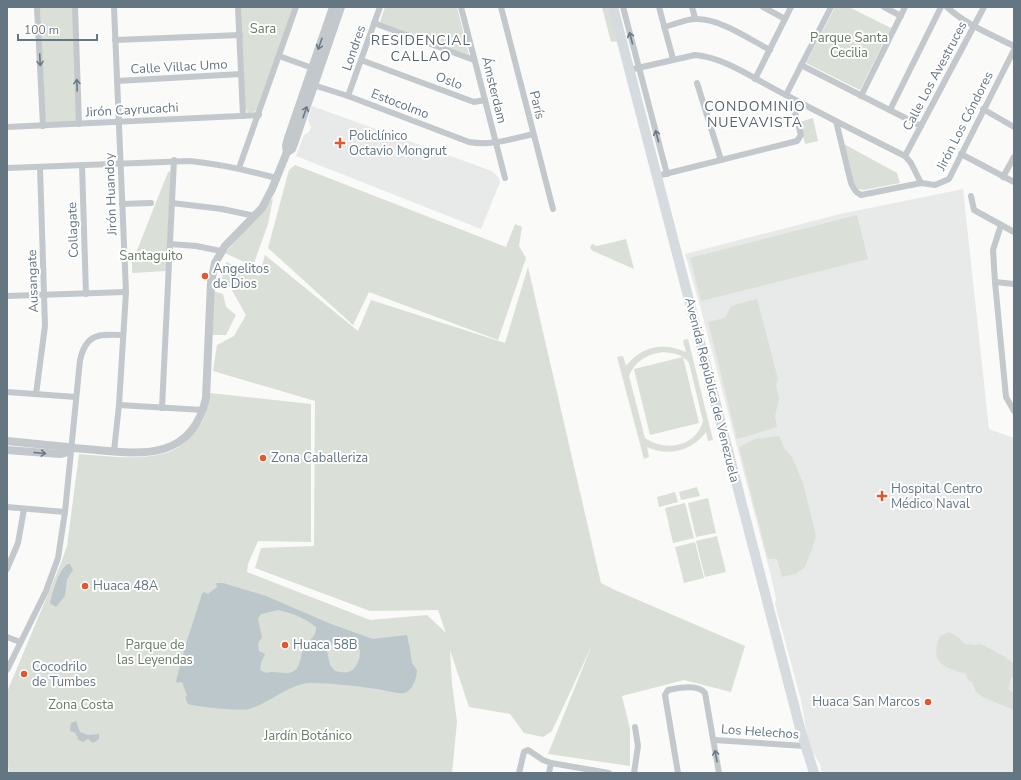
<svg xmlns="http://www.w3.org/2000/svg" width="1021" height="780" viewBox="0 0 1021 780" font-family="'Nunito Sans',sans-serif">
<rect width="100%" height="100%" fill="#fafaf8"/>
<g fill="#e8e9e9">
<polygon points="312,106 492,171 498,177 500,182 481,229 296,156 304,135 309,132 311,127 308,120"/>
<polygon points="963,189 989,429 1014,438 1014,773 828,773 821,771 820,764 812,751 807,735 801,700 775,604 776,599 771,576 700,306 685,254 840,214"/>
</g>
<g fill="#dadfd7" fill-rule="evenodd">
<polygon points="40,7 73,7 77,122 45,122"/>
<polygon points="240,7 294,7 257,111 248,113 245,108"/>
<polygon points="385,7 457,7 469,55 380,22"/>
<polygon points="602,7 610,7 619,41 611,42"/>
<polygon points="835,7 849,7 891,28 860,90 806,63"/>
<polygon points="813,118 818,141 805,144 800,122"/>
<polygon points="844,144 897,173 900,183 864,190 858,189 854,184"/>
<polygon points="295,165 506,247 515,224 522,227 519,246 526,258 498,340 369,292 353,325 268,248 289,170"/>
<polygon points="171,171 166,271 132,273 132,263 168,172"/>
<polygon points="273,198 268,224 253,266 225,253"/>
<polygon points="857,215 868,259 701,301 690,258"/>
<polygon points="626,239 634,269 593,251 590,248 592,244 597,246"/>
<path d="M265 255 358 331 371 300 505 343 528 267 601 583 615 590 745 646 731 692 684 680 622 696 630 729V766L548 754 592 645 552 731 543 737 524 733 510 714 469 707 450 650 452 683 457 722 452 773H9L7 757V692L61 563 67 546 79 454C107 456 147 462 173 450 184 446 198 430 203 420 207 412 208 402 210 393L311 404V542L258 541 248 564 247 572 370 620 427 615 446 633 438 610 370 611 255 568 261 548 314 546 315 401 213 371 217 345 234 336 246 315 230 287 221 282 226 262 259 276Z"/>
<polygon points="210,290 223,294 226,307 236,315 226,335 209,335"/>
<polygon points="757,299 778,379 776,385 779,399 775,416 777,427 737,439 708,322 725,318 731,306"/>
<path d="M688 339 713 440 708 441 706 432C692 451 668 457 647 447L649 457 644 459 617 357 623 356 626 366C642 346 662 342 686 352L683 340ZM663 352C673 353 683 354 689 363L703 421C696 447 665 452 645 438L629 376C635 361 647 354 663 352Z"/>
<polygon points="683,357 699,423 650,435 634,369"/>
<polygon points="779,436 784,448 792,457 803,483 816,536 811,552 805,567 795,574 782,577 777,559 768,559 739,447 755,439"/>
<polygon points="697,487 700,496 681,500 679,492"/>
<polygon points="675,492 678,502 659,507 657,497"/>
<polygon points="708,498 716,533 696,537 688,503"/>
<polygon points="685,503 694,538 673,543 665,508"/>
<polygon points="717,536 726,572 705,577 696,541"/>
<polygon points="695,542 704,578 684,583 675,547"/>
<path d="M949 632 959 638 965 644 975 645 980 644 985 646 1002 655 1014 664V678H1011L1008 689 1014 693V710L983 697 976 692 972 682 968 680 966 674C944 667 929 664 940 636Z"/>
</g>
<g fill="#bbc7cb" fill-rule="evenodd">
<path d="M68 564H70L73 570 67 579 65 596 56 607 50 603C53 592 58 570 68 564Z"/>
<path d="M217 583H223L266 596 331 624 373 639 407 635 410 650 412 663 417 670C417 677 413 691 404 693 397 694 385 690 377 689 357 686 331 683 310 683 289 684 268 704 249 709 240 711 197 707 188 704L185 697 187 696 182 682 177 683 176 681 186 644 202 594 204 592 208 594 217 587 216 584ZM278 610C292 613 305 618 316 627 317 637 308 640 304 648 300 655 301 667 294 671 285 676 275 670 266 673L260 670 261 663 265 654 259 651C258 644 257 643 262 638L258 619 261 614ZM338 641 359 648C362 656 357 670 348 672 344 673 340 672 335 671L330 665 327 651 332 644Z"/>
<polygon points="76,721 80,732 88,735 99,734 99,739 93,743 88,739 83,742 77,739 78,737 76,735 76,733 70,731 71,723"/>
</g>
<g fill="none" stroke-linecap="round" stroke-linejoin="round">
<g stroke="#c3c8cc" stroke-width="6">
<polyline points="37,7 43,126"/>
<polyline points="75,7 79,124"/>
<polyline points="238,7 243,116"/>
<polyline points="461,7 505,178"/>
<polyline points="501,7 553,209"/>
<polyline points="623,7 667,174"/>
<polyline points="659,7 673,59"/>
<polyline points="692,7 695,18"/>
<polyline points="763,7 785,19"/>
<polyline points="884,7 901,16"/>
<path d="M947 7C965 24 992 35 1014 46"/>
<polyline points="374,23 474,60"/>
<path d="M664 27C674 25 687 18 697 19 721 19 749 39 770 50"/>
<polyline points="115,40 240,35"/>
<polyline points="279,56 315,69"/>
<polyline points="361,60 474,102 485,100"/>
<polyline points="801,65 921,126"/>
<path d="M629 70 695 55C725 57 759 82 786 95 825 116 865 136 905 156L911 163 921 183"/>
<polyline points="755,79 791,7"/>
<polyline points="117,81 241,74"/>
<polyline points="697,83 721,160"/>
<path d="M310 84 348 96 469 142C491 146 511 139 533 134"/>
<polyline points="786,95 831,7"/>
<polyline points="348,96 380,7"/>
<polyline points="861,96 905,7"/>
<polyline points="983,109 1014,127"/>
<polyline points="890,110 941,7"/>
<path d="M836 121 851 183C854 189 855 192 861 195L921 183 935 185 949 179 1014 50"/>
<polyline points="7,127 259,115"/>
<polyline points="961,154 1014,182"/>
<polyline points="905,156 984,7"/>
<polyline points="82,165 86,294"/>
<path d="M7 168 190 161C219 164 247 170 276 178"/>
<polyline points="239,168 296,7"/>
<polyline points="657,176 797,141 801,135 791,98"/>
<polyline points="1003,177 1014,157"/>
<polyline points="971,196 974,210 1014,232"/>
<polyline points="172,203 222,209 255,216"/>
<polyline points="122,204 151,203"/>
<polyline points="1001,225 993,250 995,282 1006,397 1014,411"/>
<polyline points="170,244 196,246 221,251"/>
<polyline points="995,282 1014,284"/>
<polyline points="7,296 126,292"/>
<polyline points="7,392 76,397"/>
<polyline points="36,394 45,326 40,167"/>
<polyline points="119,405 203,410"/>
<polyline points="162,408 174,160"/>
<polyline points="114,451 119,405 126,292 114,7"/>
<polyline points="7,507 65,512"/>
<polyline points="7,569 18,543 24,509"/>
<polyline points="7,637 20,642"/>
<path d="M7 670 46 591 58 558 65 512 80 360C86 333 99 334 123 335"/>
<polyline points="714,740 805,746"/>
<polyline points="519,773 524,752 528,750 543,760 551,763 609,773"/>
<polyline points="549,773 551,763"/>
<polyline points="634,773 638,746 635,727"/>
<path d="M678 773 665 695 668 690C679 688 698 684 705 693L719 773"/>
</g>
<g stroke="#c3c8cc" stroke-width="8">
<polyline points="287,152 292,149 295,141 341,7"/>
<polyline points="287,152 286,146 288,138 333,7"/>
<path d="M7 441 67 447 72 448C126 451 190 470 206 398L211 282 215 263 225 246 262 208 272 189 287 152"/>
<polyline points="7,450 60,454 68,452 72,448"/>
</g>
<polyline stroke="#d6dbdf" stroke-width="10" points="613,7 800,728 814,773"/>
</g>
<defs><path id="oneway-shaft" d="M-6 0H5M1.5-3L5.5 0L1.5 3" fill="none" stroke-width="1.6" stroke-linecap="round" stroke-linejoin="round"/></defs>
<g stroke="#6a7a87">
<use href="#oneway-shaft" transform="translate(631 38) rotate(-105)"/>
<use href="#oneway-shaft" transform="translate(320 44) rotate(109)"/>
<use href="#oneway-shaft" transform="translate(40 60) rotate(87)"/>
<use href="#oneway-shaft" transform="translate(77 85) rotate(-92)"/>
<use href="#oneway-shaft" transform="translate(305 112) rotate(-71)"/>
<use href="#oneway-shaft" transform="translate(657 136) rotate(-105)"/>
<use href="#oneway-shaft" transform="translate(40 453) rotate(5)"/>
<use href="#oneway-shaft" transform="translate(716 756) rotate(-100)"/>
</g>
<g fill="#e4572e" stroke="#fff" stroke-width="1.5">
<path d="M338 137h4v4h4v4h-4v4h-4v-4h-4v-4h4z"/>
<circle cx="205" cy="276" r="4"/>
<circle cx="263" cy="458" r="4"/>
<path d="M880 490h4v4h4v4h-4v4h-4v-4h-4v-4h4z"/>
<circle cx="85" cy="586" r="4"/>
<circle cx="285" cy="645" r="4"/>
<circle cx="24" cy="674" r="4"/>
<circle cx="928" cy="702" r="4"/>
</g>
<g text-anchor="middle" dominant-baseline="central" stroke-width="4" stroke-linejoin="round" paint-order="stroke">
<g font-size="13" fill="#687a64" stroke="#fff">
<text x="263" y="29">Sara</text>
<text x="849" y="38">Parque Santa<tspan x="849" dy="15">Cecilia</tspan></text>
<text x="151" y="256">Santaguito</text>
<text x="155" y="645">Parque de<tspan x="155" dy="15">las Leyendas</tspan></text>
<text x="81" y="705">Zona Costa</text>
<text x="308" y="736">Jardín Botánico</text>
</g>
<g font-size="13" fill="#657683" stroke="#fff">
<text transform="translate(354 48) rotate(-71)">Londres</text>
<text transform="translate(179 67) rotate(-3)">Calle Villac Umo</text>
<text transform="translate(935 76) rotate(-62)">Calle Los Avestruces</text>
<text transform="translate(449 81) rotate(20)">Oslo</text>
<text transform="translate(494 90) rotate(76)">Ámsterdam</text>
<text transform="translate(400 104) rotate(21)">Estocolmo</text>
<text transform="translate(537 105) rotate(76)">París</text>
<text transform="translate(132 110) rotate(-3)">Jirón Cayrucachi</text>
<text transform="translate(965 121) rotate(-63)">Jirón Los Cóndores</text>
<text transform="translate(111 194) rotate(-92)">Jirón Huandoy</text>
<text transform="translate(73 230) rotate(-92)">Collagate</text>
<text transform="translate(33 281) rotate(-92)">Ausangate</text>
<text transform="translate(712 390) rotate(76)">Avenida República de Venezuela</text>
<text transform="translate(760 732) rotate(4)">Los Helechos</text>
</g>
<g font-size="13" fill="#657683" stroke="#fff" text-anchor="start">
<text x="349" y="136">Policlínico<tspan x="349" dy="15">Octavio Mongrut</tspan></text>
<text x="213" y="269">Angelitos<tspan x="213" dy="15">de Dios</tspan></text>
<text x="271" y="458">Zona Caballeriza</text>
<text x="891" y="489">Hospital Centro<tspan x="891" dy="15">Médico Naval</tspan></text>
<text x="93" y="586">Huaca 48A</text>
<text x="293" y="645">Huaca 58B</text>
<text x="32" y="667">Cocodrilo<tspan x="32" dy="15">de Tumbes</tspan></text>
<text x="920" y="702" text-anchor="end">Huaca San Marcos</text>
</g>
<g font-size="14" letter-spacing="1" fill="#57646e" stroke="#fff">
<text x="421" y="40">RESIDENCIAL<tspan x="421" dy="16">CALLAO</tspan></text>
<text x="755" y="106">CONDOMINIO<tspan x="755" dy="16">NUEVAVISTA</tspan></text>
</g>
</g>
<rect width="1021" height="780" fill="none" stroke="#657683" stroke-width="16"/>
<path d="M18 34v6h79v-6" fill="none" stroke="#657683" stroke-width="2"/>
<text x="24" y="34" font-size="12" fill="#657683" stroke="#ffffff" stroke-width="3" paint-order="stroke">100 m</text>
</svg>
